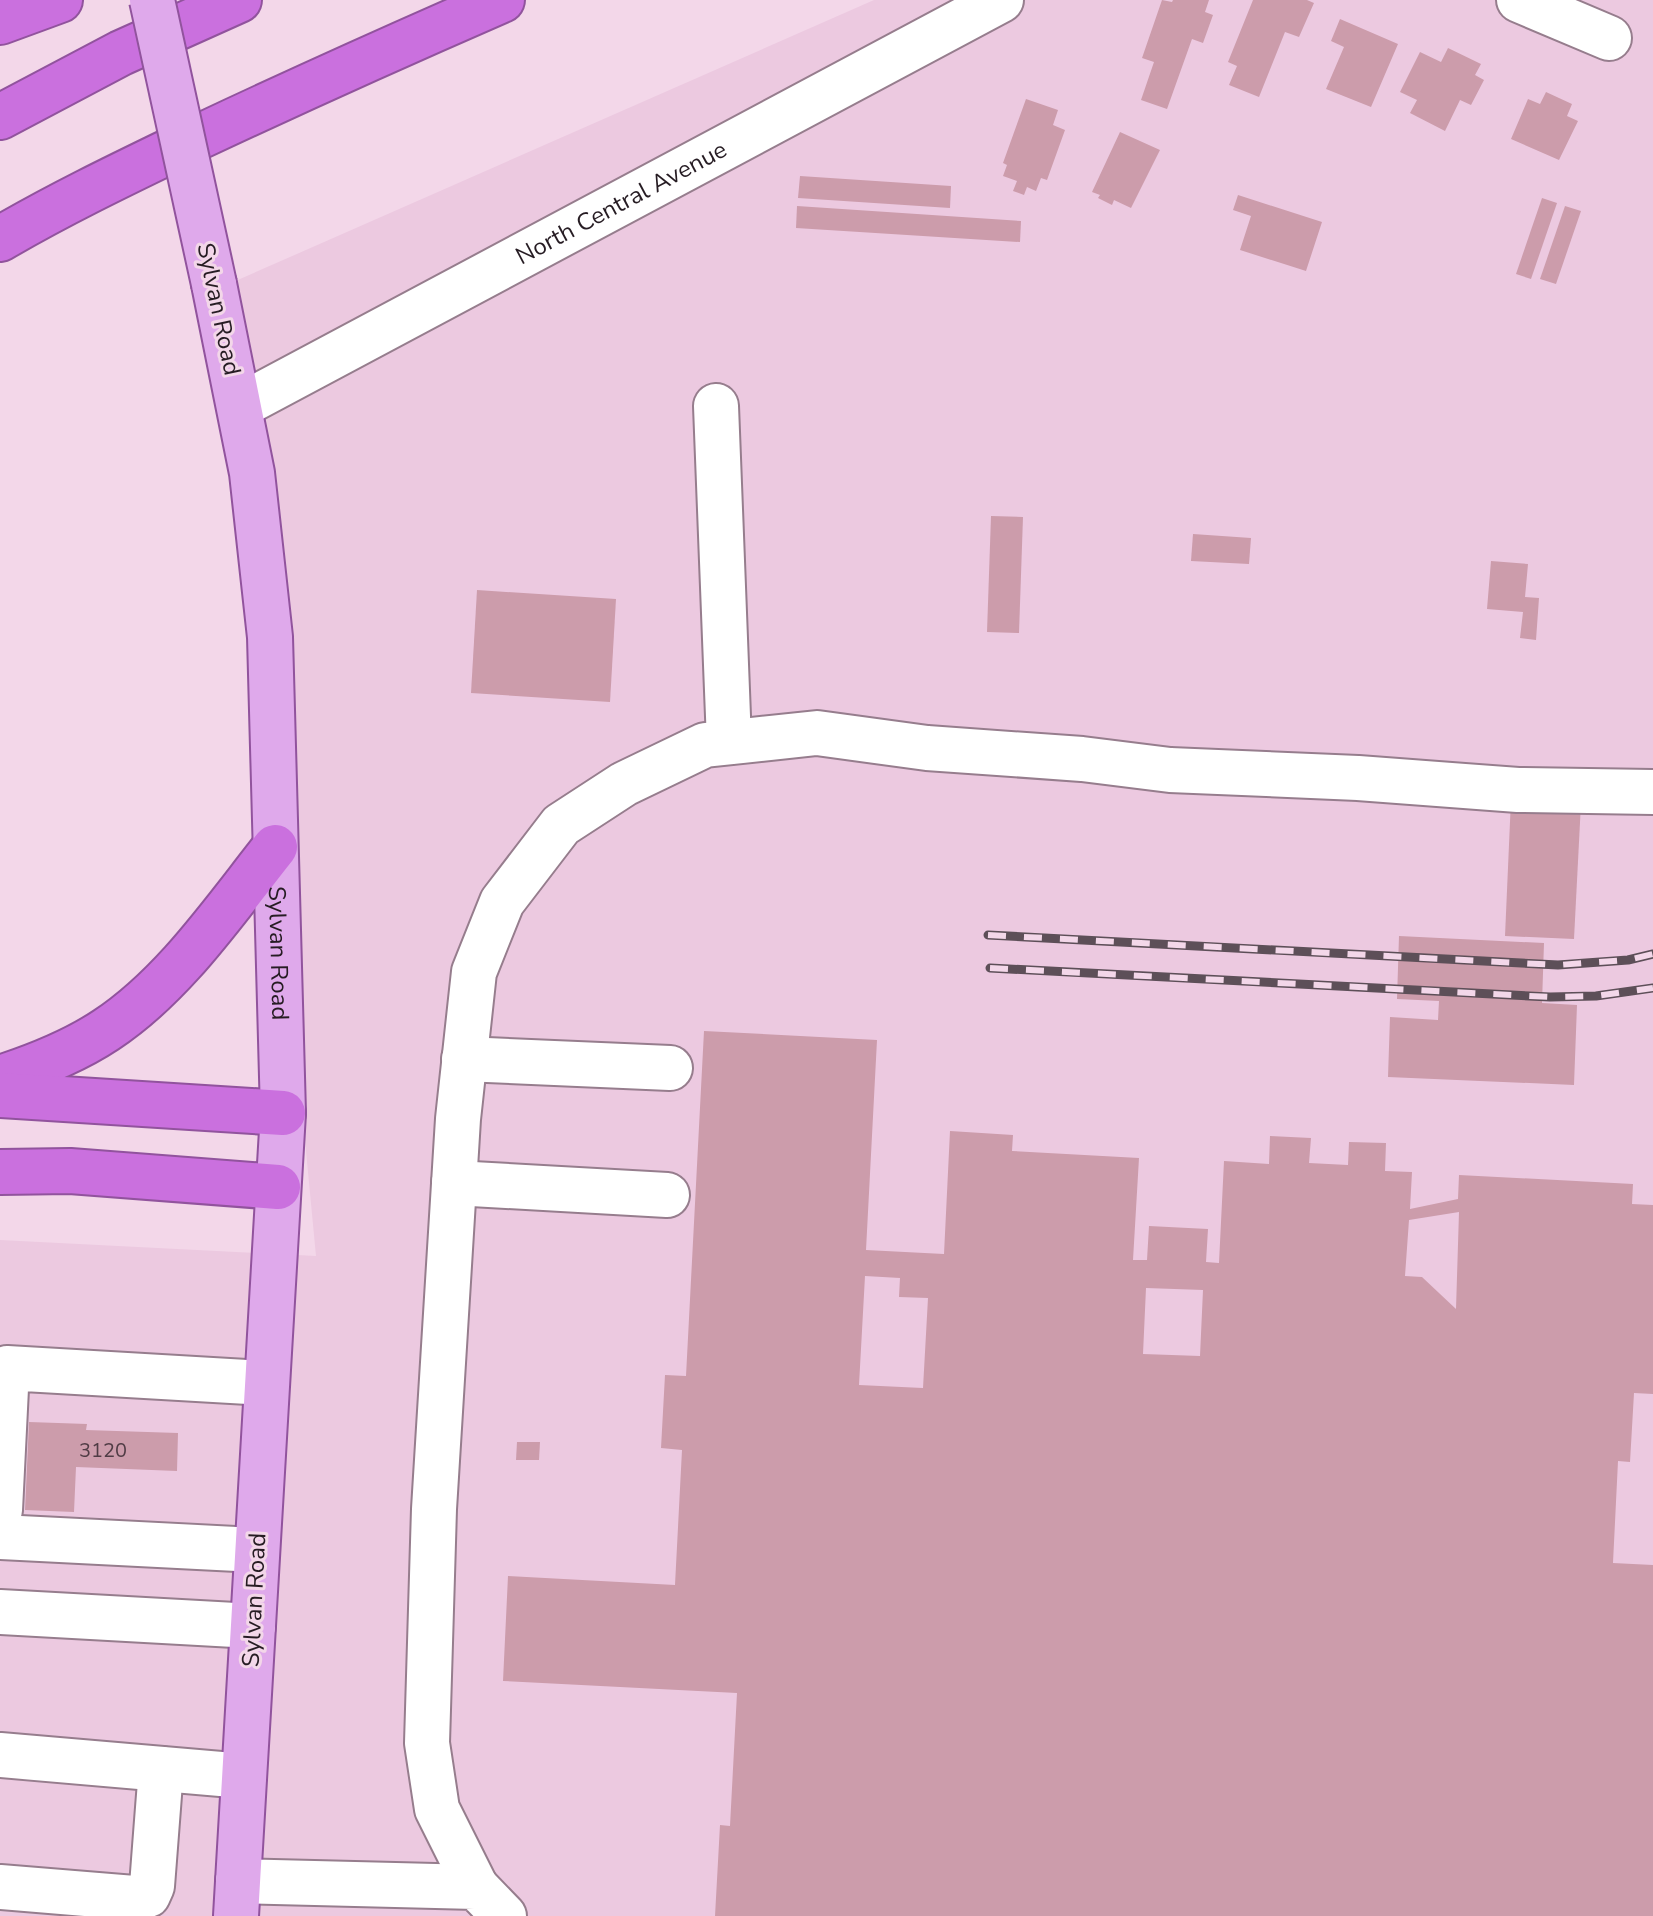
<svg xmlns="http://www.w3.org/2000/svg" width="1653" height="1916" viewBox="0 0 1653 1916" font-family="'Nunito Sans',sans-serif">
<rect width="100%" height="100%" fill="#f3d7e9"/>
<polygon fill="#ecc9e0" points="874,0 1653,0 1653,1916 0,1916 0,1240 316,1256 283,909 215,290"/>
<g fill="#cc9cab" fill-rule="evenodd">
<polygon points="1162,0 1172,2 1173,0 1209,0 1205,12 1213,15 1203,43 1192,39 1167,109 1141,100 1154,62 1142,58"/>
<polygon points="1253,0 1307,0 1314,3 1299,37 1285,32 1259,97 1229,85 1237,66 1228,62"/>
<polygon points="1340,19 1398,44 1371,107 1326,89 1344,47 1331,41"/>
<polygon points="1448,48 1481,64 1475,75 1484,80 1471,105 1460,100 1445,131 1410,113 1417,100 1400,92 1420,52 1441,62"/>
<polygon points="1546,92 1572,104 1567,116 1578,121 1559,160 1511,139 1528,99 1540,104"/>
<polygon points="1026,99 1058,110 1053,125 1065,130 1047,180 1041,178 1036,191 1027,187 1024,195 1013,191 1017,181 1003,176 1007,165 1003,163"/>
<polygon points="1120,132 1160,150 1131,208 1114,200 1112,205 1098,198 1100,195 1092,192"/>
<polygon points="800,176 951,186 950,208 798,198"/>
<polygon points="1238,195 1322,222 1306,271 1240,250 1251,216 1233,210"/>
<polygon points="1542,198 1557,203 1531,279 1516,274"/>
<polygon points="797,206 1021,221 1020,242 796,228"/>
<polygon points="1565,206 1581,211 1556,284 1540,279"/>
<polygon points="991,516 1023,517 1019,633 987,632"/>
<polygon points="1193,534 1251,538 1249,564 1191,561"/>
<polygon points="1491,561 1528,564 1525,597 1539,598 1536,640 1520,638 1523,612 1487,609"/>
<polygon points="477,590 616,599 610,702 471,693"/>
<polygon points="1511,799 1581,803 1574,939 1505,936"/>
<polygon points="1399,936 1544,943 1542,1003 1577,1005 1574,1085 1388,1077 1390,1017 1438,1020 1439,1001 1397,999"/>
<path d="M704 1031 877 1040 866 1250 944 1254 950 1131 1013 1135 1012 1151 1139 1158 1133 1260H1147L1149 1226 1208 1229 1206 1262 1219 1263 1224 1161 1269 1164 1270 1136 1311 1138 1309 1163 1348 1165 1349 1142 1386 1143 1385 1171 1412 1172 1410 1209 1458 1199 1459 1175 1633 1184 1632 1204 1653 1205V1394L1634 1393 1630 1462 1618 1461 1613 1563 1653 1565V1916H715L720 1825 730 1826 737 1693 503 1681 508 1576 675 1585 682 1450 661 1448 665 1375 686 1376ZM1459 1212 1456 1309 1422 1277 1405 1276 1409 1220ZM865 1276 900 1278 899 1297 928 1298 923 1388 859 1385ZM1146 1288 1203 1290 1200 1356 1143 1354Z"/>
<polygon points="29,1422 87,1424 86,1430 178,1433 177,1471 76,1467 74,1512 25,1510"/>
<polygon points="517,1442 540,1442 539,1460 516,1460"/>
</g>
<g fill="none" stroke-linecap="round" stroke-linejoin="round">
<g stroke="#967d8d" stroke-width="48">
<g id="minor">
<polyline points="1519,0 1609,38"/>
<path id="s1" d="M240 406 1001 0"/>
<polyline points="716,406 729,742"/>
<polyline points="464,1059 670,1068"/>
<polyline points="454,1183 667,1195"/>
<polyline points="0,1510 7,1368 265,1383"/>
<polyline points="0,1537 257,1550"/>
<polyline points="0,1612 253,1626"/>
<polyline points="0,1755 244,1776"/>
<polyline points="238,1881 476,1887 504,1916"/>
<polyline points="0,1887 134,1898 148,1895 152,1886 161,1769"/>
<polyline points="476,1887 437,1809 427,1743 434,1509 458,1119 474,972 502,902 561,825 624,784 705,745 817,733 927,748 1082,759 1170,770 1358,778 1518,790 1653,792"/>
</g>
</g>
<g stroke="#91539d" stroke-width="48">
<g id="major">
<path id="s2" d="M214 284 252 473 270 637 283 1113 236 1916"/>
</g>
</g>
<g stroke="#91539d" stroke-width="48">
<g id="highway">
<polyline points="0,22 60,0"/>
<polyline points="0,117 121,53 239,0"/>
<path d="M0 239C65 201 133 169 201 136 301 89 401 44 502 0"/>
<path d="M0 1078C37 1066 73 1052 106 1030 174 985 224 911 275 847"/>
<polyline points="0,1095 283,1113"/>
<polyline points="0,1172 70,1171 278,1187"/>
</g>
</g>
<use href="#minor" stroke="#fff" stroke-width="44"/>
<use href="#major" stroke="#dfa9eb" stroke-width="44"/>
<use href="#highway" stroke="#ca70de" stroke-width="44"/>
<g stroke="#5d4f58" stroke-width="9">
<g id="rail">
<polyline points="988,935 1558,965 1628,960 1653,954"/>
<polyline points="990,968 1550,997 1596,996 1653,988"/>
</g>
</g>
<use href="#rail" stroke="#f3d7e9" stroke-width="6" stroke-dasharray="18" stroke-linecap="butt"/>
<g stroke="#91539d" stroke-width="48" stroke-linecap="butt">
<polyline id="major-bridge" points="152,0 214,284"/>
</g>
<use href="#major-bridge" stroke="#dfa9eb" stroke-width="44"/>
</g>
<g text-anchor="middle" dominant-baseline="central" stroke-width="6" stroke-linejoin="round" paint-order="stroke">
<g font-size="20" fill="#503c45">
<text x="103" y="1450">3120</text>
</g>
<g font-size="24" fill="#261c23" stroke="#f3d7e9">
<text stroke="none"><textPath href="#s1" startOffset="432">North Central Avenue</textPath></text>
<text transform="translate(219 309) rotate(78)">Sylvan Road</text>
<text stroke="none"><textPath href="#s2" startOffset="674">Sylvan Road</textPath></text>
<text transform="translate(254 1600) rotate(-87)">Sylvan Road</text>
</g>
</g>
</svg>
